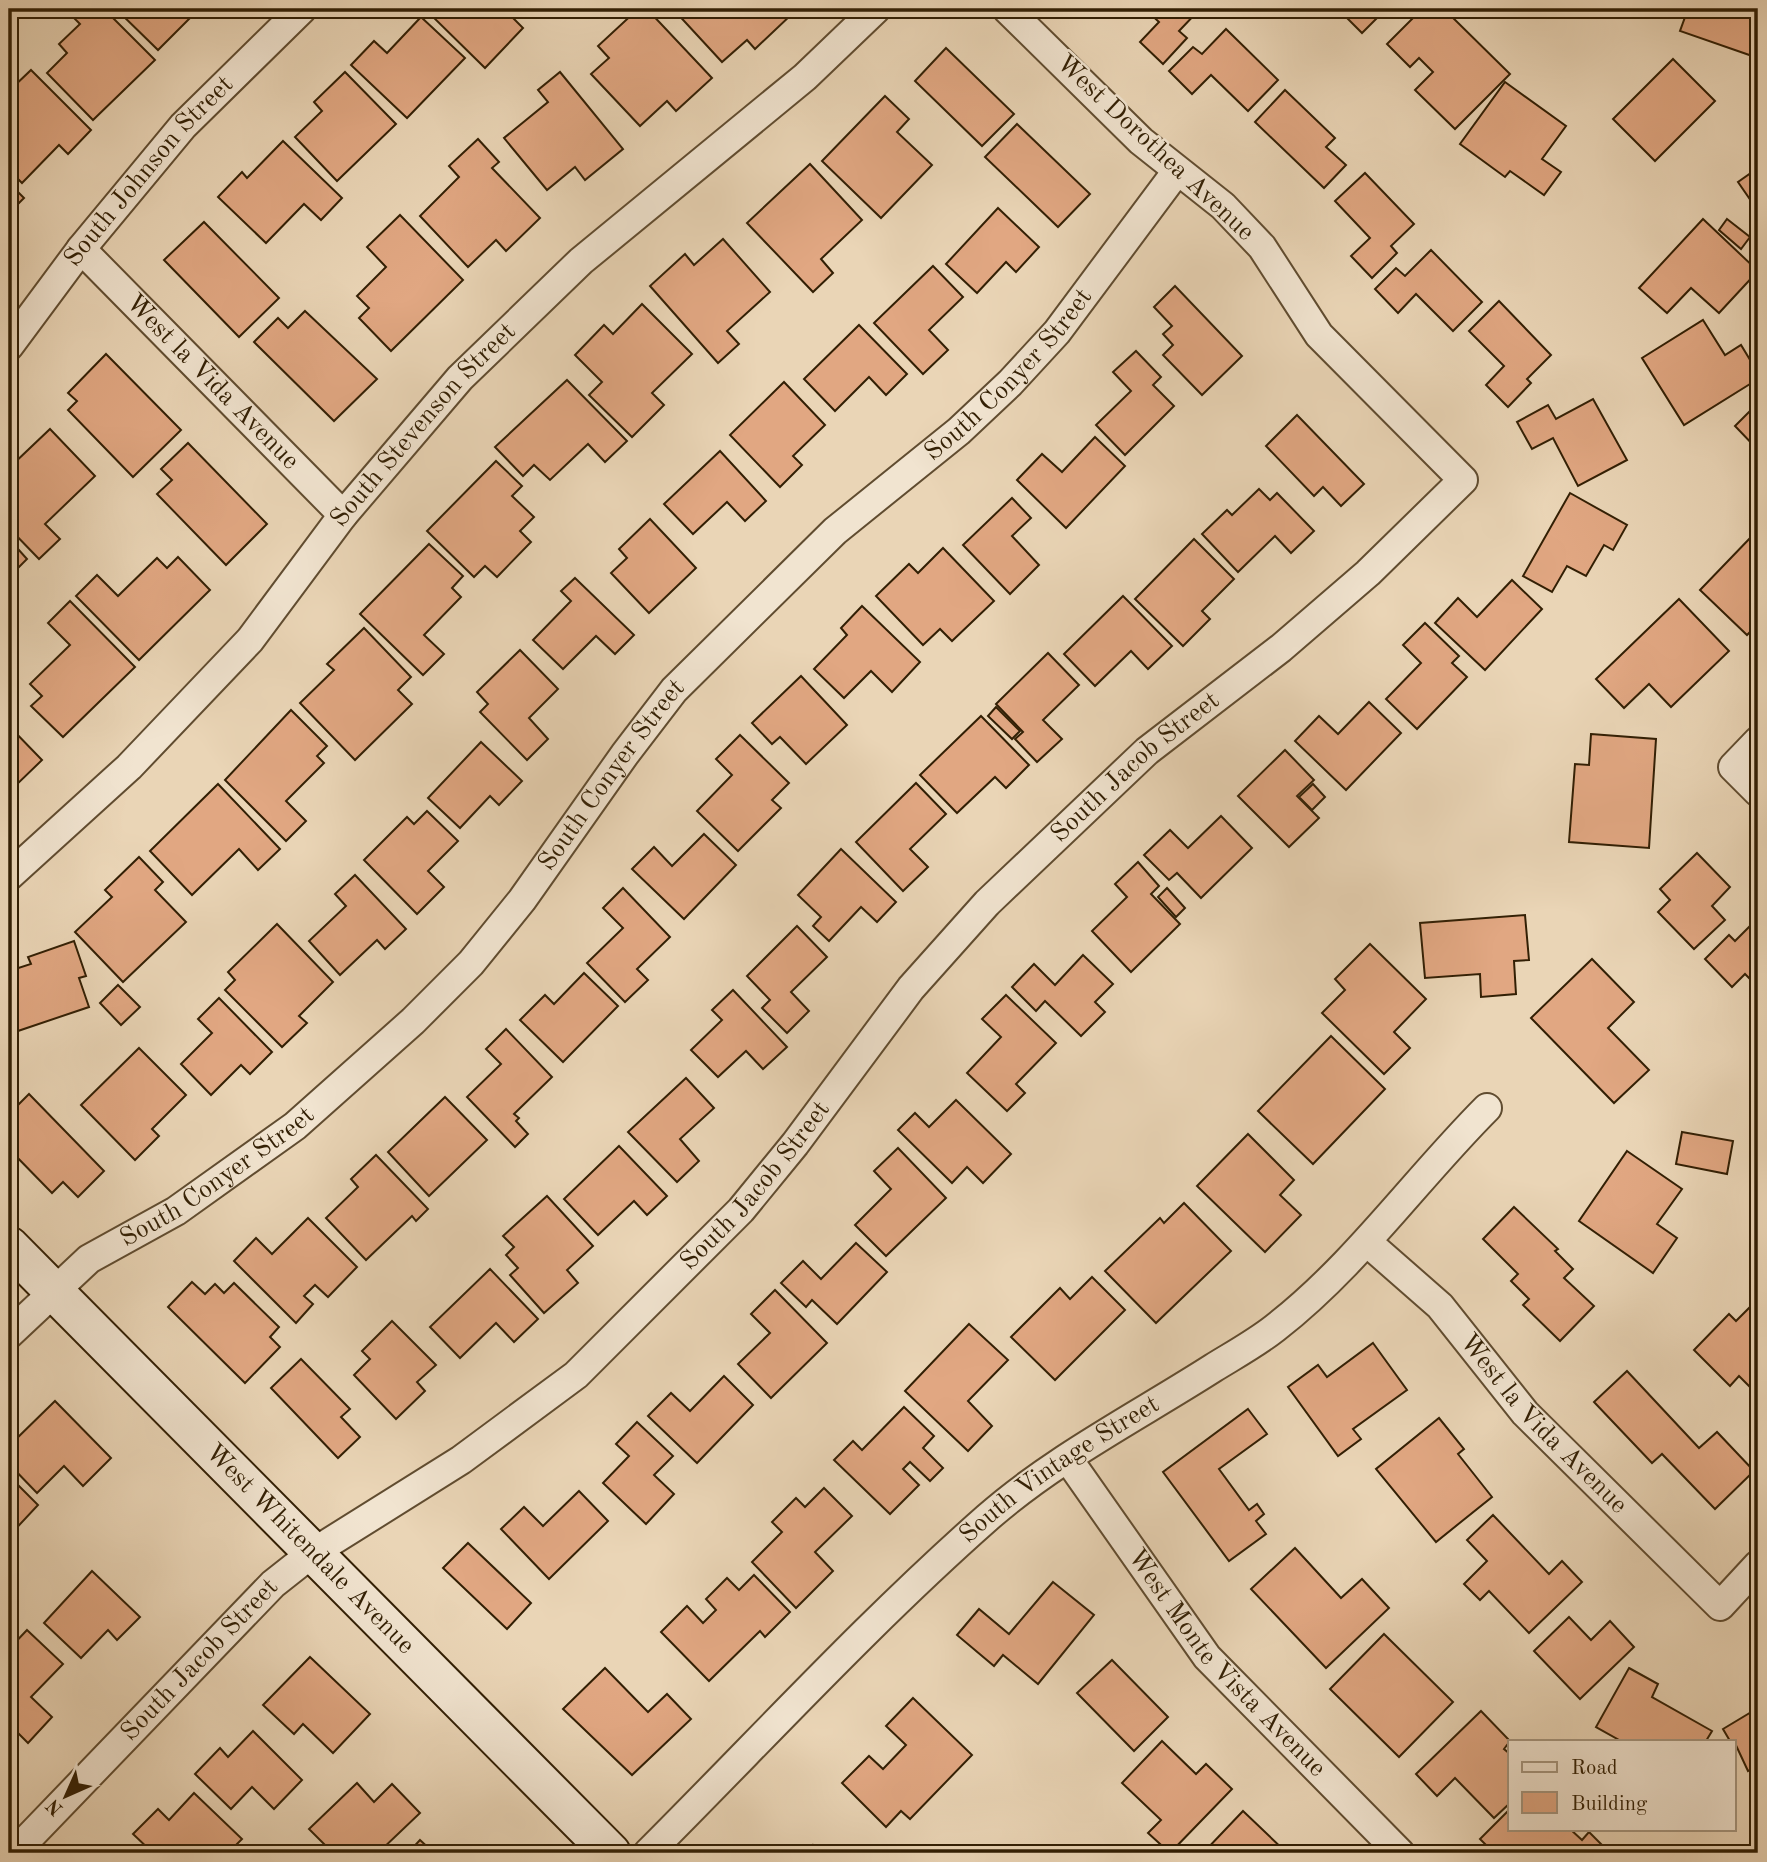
<svg xmlns="http://www.w3.org/2000/svg" width="1767" height="1862" viewBox="0 0 1767 1862" font-family="'Old Standard TT',serif">
<rect width="100%" height="100%" fill="#ead5b6"/>
<filter id="stains"><feTurbulence type="fractalNoise" baseFrequency=".00286" numOctaves="4"/><feColorMatrix values="0 0 0 0 .2 0 0 0 0 .09 0 0 0 0 .02 0 0 0 .5 -.17"/></filter>
<radialGradient id="worn" r=".72"><stop offset=".6" stop-color="#630" stop-opacity="0"/><stop offset="1" stop-color="#630" stop-opacity=".3"/></radialGradient>
<g fill="#e1a782" stroke="#321f04" stroke-width="2">
<polygon points="85,9 104,9 155,60 93,120 47,73 67,53 59,44 80,24 75,19"/>
<polygon points="116,9 199,9 158,50"/>
<polygon points="436,9 522,9 513,18 523,28 485,68 431,15"/>
<polygon points="638,9 647,9 712,78 676,111 667,101 640,126 591,74 609,58 598,46"/>
<polygon points="673,9 787,9 792,14 755,49 747,40 722,62"/>
<polygon points="1145,9 1200,9 1179,31 1187,38 1163,64 1140,42 1159,22"/>
<polygon points="1338,9 1386,9 1362,33"/>
<polygon points="1389,9 1406,9 1398,17"/>
<polygon points="1422,9 1444,9 1510,74 1455,129 1415,90 1433,72 1419,58 1410,67 1387,44"/>
<polygon points="1688,9 1754,9 1758,12 1758,58 1680,31"/>
<polygon points="421,17 465,58 407,118 351,65 374,41 387,53"/>
<polygon points="1226,29 1278,80 1248,111 1211,75 1192,94 1169,71 1193,47 1202,54"/>
<polygon points="946,48 1014,114 982,146 915,81"/>
<polygon points="1673,59 1715,101 1655,161 1613,119"/>
<polygon points="31,70 91,130 68,154 59,145 22,183 9,170 9,91"/>
<polygon points="345,72 396,124 337,181 295,137 322,111 314,102"/>
<polygon points="560,72 623,149 585,180 575,167 547,190 504,138 548,102 538,90"/>
<polygon points="1505,82 1566,126 1542,159 1561,172 1544,195 1510,171 1505,177 1460,144"/>
<polygon points="1285,90 1335,138 1326,147 1346,165 1324,188 1255,122"/>
<polygon points="885,96 909,119 897,132 932,165 881,218 822,161"/>
<polygon points="1017,124 1090,194 1058,227 985,157"/>
<polygon points="478,139 499,162 492,168 540,218 506,251 496,240 468,267 420,216 459,177 449,166"/>
<polygon points="283,141 342,198 321,220 304,204 266,243 218,197 242,172 247,178"/>
<polygon points="810,164 862,220 821,259 833,273 813,292 747,223"/>
<polygon points="1758,168 1758,211 1738,182"/>
<polygon points="1365,173 1414,224 1391,246 1397,253 1372,278 1351,256 1370,238 1335,201"/>
<polygon points="9,183 24,198 9,213"/>
<polygon points="998,208 1039,247 1016,272 1006,262 977,293 946,264"/>
<polygon points="400,215 463,280 391,351 359,318 369,308 357,296 386,267 367,247"/>
<polygon points="1703,219 1758,271 1719,313 1691,288 1667,313 1639,288"/>
<polygon points="1727,219 1750,237 1741,249 1719,230"/>
<polygon points="204,222 279,298 239,337 164,260"/>
<polygon points="723,239 770,292 727,331 739,344 718,363 650,286 685,254 694,265"/>
<polygon points="1431,250 1482,302 1453,331 1416,294 1398,313 1375,289 1396,268 1405,276"/>
<polygon points="933,266 963,297 929,330 948,350 923,374 874,323"/>
<polygon points="1175,286 1242,356 1202,395 1163,355 1173,345 1163,334 1172,326 1154,307"/>
<polygon points="1499,301 1551,355 1527,379 1531,383 1508,407 1486,385 1504,366 1469,331"/>
<polygon points="642,304 692,354 652,393 664,405 632,437 589,395 602,382 575,355 604,325 613,334"/>
<polygon points="305,311 377,379 334,421 254,342 278,318 288,328"/>
<polygon points="1703,320 1725,355 1741,345 1758,373 1758,379 1684,425 1642,358"/>
<polygon points="859,325 907,374 886,395 869,377 835,411 804,379"/>
<polygon points="1136,351 1161,377 1153,385 1174,406 1125,455 1096,425 1131,391 1113,372"/>
<polygon points="106,354 181,430 133,477 68,410 77,401 68,393"/>
<polygon points="567,380 627,441 605,462 588,444 550,480 534,465 523,476 495,447"/>
<polygon points="784,382 825,425 793,456 802,465 780,487 730,435"/>
<polygon points="1593,399 1627,460 1578,486 1553,438 1532,449 1517,422 1548,405 1556,419"/>
<polygon points="1758,403 1758,450 1735,426"/>
<polygon points="1297,415 1364,484 1341,506 1323,487 1314,496 1266,446"/>
<polygon points="50,429 95,476 45,524 60,539 39,559 9,528 9,468"/>
<polygon points="1095,437 1125,466 1066,528 1017,480 1042,454 1062,472"/>
<polygon points="188,443 267,524 226,565 157,494 172,480 161,469"/>
<polygon points="720,451 766,501 745,521 727,502 693,534 664,504"/>
<polygon points="496,461 522,486 512,496 534,517 520,531 531,542 497,577 485,566 474,577 427,531"/>
<polygon points="1259,489 1270,500 1277,493 1314,531 1291,553 1275,536 1238,572 1202,534 1227,510 1232,515"/>
<polygon points="1570,493 1627,525 1613,550 1604,545 1586,576 1567,566 1552,592 1523,576"/>
<polygon points="1012,498 1031,518 1012,536 1039,565 1010,594 963,545"/>
<polygon points="650,519 696,568 649,613 611,573 627,558 619,549"/>
<polygon points="1753,535 1758,540 1758,624 1747,635 1700,590"/>
<polygon points="9,539 27,559 9,577"/>
<polygon points="1194,539 1234,579 1202,611 1210,619 1183,646 1135,599"/>
<polygon points="429,544 463,576 452,588 461,597 424,635 444,654 423,675 360,614"/>
<polygon points="943,548 994,601 952,641 940,629 923,645 876,596 909,564 918,573"/>
<polygon points="178,557 210,590 139,660 76,596 97,575 118,596 157,558 167,568"/>
<polygon points="575,578 634,635 615,654 596,636 563,669 533,640 571,601 561,591"/>
<polygon points="1512,580 1542,609 1485,670 1435,623 1458,598 1477,617"/>
<polygon points="1123,596 1172,646 1148,669 1131,651 1095,686 1064,654"/>
<polygon points="1679,599 1729,651 1671,707 1649,684 1624,708 1596,679"/>
<polygon points="70,601 135,667 63,737 31,706 42,696 30,684 70,645 48,623"/>
<polygon points="862,606 920,662 892,692 871,671 844,698 814,669 847,635 841,628"/>
<polygon points="1425,623 1459,656 1452,663 1467,677 1417,729 1386,699 1421,663 1403,645"/>
<polygon points="364,628 411,677 398,690 412,704 355,760 300,703 334,670 327,664"/>
<polygon points="520,650 558,689 529,718 548,739 527,760 480,712 488,704 477,692"/>
<polygon points="1048,653 1079,685 1043,720 1062,739 1037,762 1015,739 1023,732 996,704"/>
<polygon points="801,676 847,725 806,764 780,737 772,744 752,723"/>
<polygon points="1369,702 1401,733 1346,790 1295,741 1319,716 1338,734"/>
<polygon points="996,707 1020,731 1012,739 988,716"/>
<polygon points="291,710 327,746 317,756 324,763 286,801 306,821 286,841 225,780"/>
<polygon points="981,716 1029,765 1006,788 995,777 957,813 920,775"/>
<polygon points="9,726 42,760 9,792"/>
<polygon points="1591,734 1656,739 1649,848 1569,842 1575,764 1589,765"/>
<polygon points="740,735 789,783 772,800 781,808 738,851 697,811 732,775 716,759"/>
<polygon points="481,742 522,781 499,805 490,796 460,828 428,798"/>
<polygon points="1285,750 1314,780 1297,796 1319,818 1289,847 1238,796"/>
<polygon points="916,783 946,814 910,849 928,867 903,891 856,842"/>
<polygon points="218,784 280,849 258,870 239,849 192,895 150,851"/>
<polygon points="1313,784 1325,797 1312,810 1299,797"/>
<polygon points="427,811 458,841 428,871 444,887 417,914 364,860 407,817 414,824"/>
<polygon points="1221,816 1252,848 1201,898 1177,873 1169,880 1144,855 1170,830 1188,848"/>
<polygon points="704,834 736,865 684,919 632,869 654,847 672,866"/>
<polygon points="841,849 896,902 877,922 861,907 829,941 813,926 821,917 798,895"/>
<polygon points="1697,853 1730,887 1712,906 1725,920 1694,949 1658,912 1670,900 1660,889"/>
<polygon points="139,857 163,882 155,890 186,922 123,982 75,932 112,897 105,890"/>
<polygon points="1138,862 1159,886 1151,894 1180,924 1131,972 1092,931 1127,897 1115,884"/>
<polygon points="355,875 406,929 385,949 377,940 340,975 309,941 346,906 335,894"/>
<polygon points="623,888 670,937 637,969 648,980 625,1002 587,963 623,928 603,908"/>
<polygon points="1167,888 1185,908 1176,917 1158,897"/>
<polygon points="1525,915 1529,960 1514,961 1516,994 1481,997 1480,974 1425,978 1420,923"/>
<polygon points="1758,918 1758,987 1745,974 1732,987 1705,959 1729,935 1735,941"/>
<polygon points="277,924 333,982 299,1016 307,1023 282,1047 225,990 235,980 228,972"/>
<polygon points="797,926 827,957 791,992 809,1011 787,1033 762,1008 770,1000 747,976"/>
<polygon points="74,941 86,976 79,978 89,1007 9,1034 9,971 31,964 28,957"/>
<polygon points="1370,944 1426,999 1394,1032 1410,1048 1384,1074 1322,1013 1345,990 1335,979"/>
<polygon points="1083,955 1113,984 1095,1002 1105,1012 1081,1036 1045,1001 1036,1011 1012,987 1034,964 1055,985"/>
<polygon points="1592,959 1634,1002 1608,1028 1649,1070 1614,1103 1531,1018"/>
<polygon points="584,973 618,1006 563,1062 520,1020 545,995 554,1004"/>
<polygon points="118,985 140,1007 121,1025 100,1003"/>
<polygon points="733,990 787,1047 763,1069 746,1051 718,1077 691,1050 722,1020 712,1010"/>
<polygon points="1006,995 1056,1043 1016,1084 1025,1093 1007,1111 967,1073 1001,1037 982,1019"/>
<polygon points="219,998 272,1052 250,1074 241,1065 211,1095 181,1064 212,1033 198,1019"/>
<polygon points="506,1029 552,1077 514,1114 519,1118 516,1121 528,1134 515,1147 467,1097 501,1064 486,1049"/>
<polygon points="1331,1036 1385,1089 1313,1164 1258,1111"/>
<polygon points="139,1048 186,1095 152,1129 159,1136 135,1160 81,1105"/>
<polygon points="686,1078 714,1108 680,1139 699,1161 677,1182 628,1132"/>
<polygon points="29,1094 104,1171 78,1197 63,1182 52,1193 9,1149 9,1114"/>
<polygon points="445,1097 487,1140 429,1196 388,1152"/>
<polygon points="956,1100 1011,1154 983,1183 967,1167 952,1183 898,1130 915,1113 929,1127"/>
<polygon points="1682,1132 1733,1141 1727,1174 1676,1164"/>
<polygon points="1248,1134 1294,1180 1280,1195 1301,1215 1265,1252 1197,1186"/>
<polygon points="619,1146 667,1196 647,1215 634,1201 598,1235 564,1199"/>
<polygon points="898,1148 946,1198 886,1256 855,1225 891,1189 874,1171"/>
<polygon points="1627,1151 1682,1189 1657,1224 1677,1238 1653,1273 1579,1221"/>
<polygon points="376,1155 428,1209 416,1221 412,1216 366,1260 326,1218 358,1187 351,1179"/>
<polygon points="547,1196 593,1246 567,1270 578,1283 544,1313 510,1275 518,1268 506,1255 514,1247 503,1236"/>
<polygon points="1184,1203 1231,1251 1156,1323 1105,1271 1160,1218 1164,1223"/>
<polygon points="1514,1207 1558,1249 1555,1251 1573,1269 1564,1278 1594,1306 1560,1341 1523,1305 1529,1299 1511,1281 1518,1274 1483,1239"/>
<polygon points="308,1218 357,1267 328,1297 315,1285 304,1296 313,1304 296,1323 234,1261 256,1238 272,1254"/>
<polygon points="856,1243 887,1272 837,1324 812,1300 806,1307 781,1283 803,1261 821,1279"/>
<polygon points="490,1269 538,1319 514,1342 496,1323 460,1358 430,1327"/>
<polygon points="1092,1277 1125,1310 1055,1380 1011,1337 1060,1288 1070,1299"/>
<polygon points="192,1282 205,1294 215,1284 224,1293 234,1283 279,1327 270,1337 280,1347 245,1383 168,1307"/>
<polygon points="775,1290 827,1343 771,1398 738,1364 770,1333 751,1314"/>
<polygon points="1758,1299 1758,1395 1739,1376 1730,1386 1694,1350 1729,1314 1736,1321"/>
<polygon points="392,1321 436,1365 417,1382 425,1391 396,1419 354,1375 370,1359 362,1351"/>
<polygon points="969,1324 1008,1360 968,1401 992,1426 968,1451 905,1391"/>
<polygon points="1373,1343 1407,1390 1353,1429 1361,1439 1338,1456 1288,1387 1318,1365 1327,1377"/>
<polygon points="301,1359 350,1409 341,1417 360,1437 338,1458 271,1388"/>
<polygon points="1627,1371 1699,1448 1717,1432 1754,1471 1715,1509 1662,1454 1652,1463 1594,1402"/>
<polygon points="724,1376 753,1405 697,1463 648,1416 671,1393 690,1411"/>
<polygon points="55,1401 111,1458 83,1486 64,1466 37,1493 9,1464 9,1446"/>
<polygon points="904,1407 934,1436 923,1448 943,1468 930,1481 910,1462 903,1469 919,1485 890,1514 834,1460 853,1441 862,1450"/>
<polygon points="1248,1409 1267,1434 1219,1469 1249,1510 1257,1504 1264,1514 1256,1521 1266,1534 1229,1561 1163,1472"/>
<polygon points="1439,1418 1464,1449 1458,1454 1492,1497 1436,1542 1376,1469"/>
<polygon points="637,1422 673,1456 654,1475 674,1494 646,1524 603,1483 629,1456 616,1444"/>
<polygon points="9,1476 38,1505 9,1536"/>
<polygon points="824,1488 852,1516 815,1552 833,1571 796,1608 752,1562 782,1532 772,1522 796,1498 805,1507"/>
<polygon points="579,1491 608,1521 549,1579 501,1529 524,1507 543,1526"/>
<polygon points="1493,1515 1549,1574 1562,1561 1582,1582 1529,1633 1489,1591 1480,1600 1464,1584 1487,1561 1467,1540"/>
<polygon points="468,1543 531,1603 507,1629 443,1568"/>
<polygon points="1295,1548 1341,1598 1362,1579 1389,1608 1326,1668 1251,1589"/>
<polygon points="92,1571 140,1617 117,1640 108,1630 81,1658 44,1623"/>
<polygon points="754,1575 790,1612 765,1637 760,1631 709,1681 661,1632 687,1606 703,1623 716,1610 706,1599 727,1578 739,1590"/>
<polygon points="1053,1582 1094,1615 1038,1684 1003,1655 994,1666 957,1635 979,1609 1009,1634"/>
<polygon points="1569,1617 1591,1640 1610,1621 1634,1647 1580,1699 1534,1651"/>
<polygon points="27,1630 63,1664 31,1697 52,1717 28,1743 9,1724 9,1649"/>
<polygon points="1384,1634 1453,1702 1399,1757 1330,1689"/>
<polygon points="310,1657 370,1714 333,1753 303,1724 294,1734 263,1705"/>
<polygon points="1112,1660 1168,1717 1134,1751 1077,1693"/>
<polygon points="605,1668 648,1712 667,1694 691,1719 632,1775 563,1709"/>
<polygon points="1629,1668 1658,1684 1652,1697 1712,1731 1706,1741 1621,1741 1596,1727"/>
<polygon points="913,1698 972,1755 910,1819 901,1811 886,1827 842,1783 869,1756 883,1769 906,1745 886,1726"/>
<polygon points="1758,1708 1758,1765 1748,1771 1734,1741 1730,1741 1723,1729"/>
<polygon points="1481,1711 1510,1741 1504,1749 1510,1754 1510,1803 1494,1818 1455,1778 1437,1796 1416,1774"/>
<polygon points="253,1731 302,1780 274,1809 252,1787 231,1809 195,1774 220,1748 228,1757"/>
<polygon points="1162,1741 1196,1774 1206,1764 1232,1789 1170,1853 1148,1833 1161,1820 1122,1783"/>
<polygon points="357,1783 374,1802 392,1784 420,1813 378,1853 333,1853 309,1829"/>
<polygon points="194,1793 242,1839 228,1853 153,1853 133,1834 158,1809 169,1820"/>
<polygon points="1510,1809 1510,1829 1570,1829 1582,1840 1589,1832 1610,1853 1494,1853 1480,1839"/>
<polygon points="1243,1811 1287,1853 1203,1853"/>
<polygon points="420,1840 434,1853 408,1853"/>
<polygon points="813,1845 822,1853 806,1853"/>
<polygon points="122,1846 130,1853 115,1853"/>
</g>
<g fill="none" stroke-linecap="round" stroke-linejoin="round">
<g stroke="#604c30" stroke-width="32">
<g id="street">
<path id="s1" d="M81 249 343 515"/>
<path id="s2" d="M9 346 81 249 183 126 302 9"/>
<polyline points="1758,741 1733,767 1758,792"/>
<path id="s3" d="M9 876 129 767 250 640 343 515 460 378 581 261 805 77 876 9"/>
<path id="s4" d="M1367 1242 1440 1306 1525 1413 1720 1606 1758 1565"/>
<path id="s5" d="M9 1334 89 1259 176 1211 295 1126 413 1021 471 963 522 900 625 754 674 690 835 531 959 431 1010 383 1057 332 1177 171"/>
<path id="s6" d="M1068 1459 1207 1657 1400 1853"/>
<path id="s7" d="M14 1853 273 1584 311 1554 461 1460 576 1375 741 1210 795 1144 911 988 987 903 1147 751 1281 648 1368 573 1463 480 1319 335 1262 247 1223 206 1141 141 1007 9"/>
<path id="s8" d="M648 1853C760 1741 868 1623 987 1518 1054 1459 1138 1416 1213 1368 1234 1355 1256 1343 1275 1328 1356 1265 1415 1180 1487 1108"/>
</g>
</g>
<g stroke="#321f04" stroke-width="42">
<g id="secondary">
<path id="s9" d="M9 1246 611 1853"/>
</g>
</g>
<use href="#street" stroke="#f1e4d0" stroke-width="28"/>
<use href="#secondary" stroke="#f1e4d0" stroke-width="38"/>
</g>
<g text-anchor="middle" dominant-baseline="central" stroke-width="5" stroke-linejoin="round" paint-order="stroke">
<g font-size="26" fill="#321f04" stroke="#f1e4d0">
<text transform="translate(1155 148) rotate(43)">West Dorothea Avenue</text>
<text stroke="none"><textPath href="#s2" startOffset="224">South Johnson Street</textPath></text>
<text stroke="none"><textPath href="#s5" startOffset="1396">South Conyer Street</textPath></text>
<text stroke="none"><textPath href="#s1" startOffset="187">West la Vida Avenue</textPath></text>
<text stroke="none"><textPath href="#s3" startOffset="614">South Stevenson Street</textPath></text>
<text stroke="none"><textPath href="#s7" startOffset="1570">South Jacob Street</textPath></text>
<text stroke="none"><textPath href="#s5" startOffset="830">South Conyer Street</textPath></text>
<text stroke="none"><textPath href="#s5" startOffset="262">South Conyer Street</textPath></text>
<text stroke="none"><textPath href="#s7" startOffset="1003">South Jacob Street</textPath></text>
<text stroke="none"><textPath href="#s4" startOffset="254">West la Vida Avenue</textPath></text>
<text stroke="none"><textPath href="#s8" startOffset="564">South Vintage Street</textPath></text>
<text stroke="none"><textPath href="#s9" startOffset="427">West Whitendale Avenue</textPath></text>
<text stroke="none"><textPath href="#s7" startOffset="268">South Jacob Street</textPath></text>
<text stroke="none"><textPath href="#s6" startOffset="259">West Monte Vista Avenue</textPath></text>
</g>
</g>
<rect width="1767" height="1862" fill="none" stroke="#ead5b6" stroke-width="35"/>
<rect x="10" y="10" width="1746" height="1841" fill="none" stroke="#321f04" stroke-width="3.5"/>
<rect x="18" y="18" width="1732" height="1827" fill="none" stroke="#321f04" stroke-width="2"/>
<rect x="1508" y="1740" width="228" height="91" fill="#f1e4d0" stroke="#a5957e" stroke-width="2"/>
<rect x="1522" y="1762" width="35" height="10" fill="#f1e4d0" stroke="#a5957e" stroke-width="2"/>
<text x="1571" y="1774" font-size="21" fill="#321f04">Road</text>
<rect x="1522" y="1792" width="35" height="21" fill="#e1a782" stroke="#a5957e" stroke-width="2"/>
<text x="1571" y="1810" font-size="21" fill="#321f04">Building</text>
<g transform="translate(66 1796) rotate(225)" stroke="#f1e4d0" stroke-width="5" paint-order="stroke">
<path d="M0-5L12 26L0 18L-12 26Z" fill="#321f04"/>
<text y="-10" font-size="19" font-weight="bold" text-anchor="middle" fill="#321f04">N</text>
</g>
<rect width="100%" height="100%" filter="url(#stains)"/>
<rect width="100%" height="100%" fill="url(#worn)"/>
</svg>
